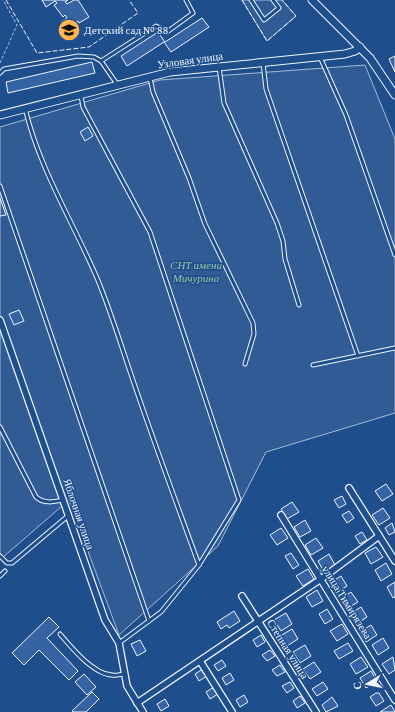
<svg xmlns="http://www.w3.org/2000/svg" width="395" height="712" viewBox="0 0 395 712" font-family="'Crimson Pro',serif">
<rect width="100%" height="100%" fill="#1f4e8c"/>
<g fill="#305b95" stroke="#a8bbd7">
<polygon points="242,0 282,0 296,16 267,41"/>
<polygon points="365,65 395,139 395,413 266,452 218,546 119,635 69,500 2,558 0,553 0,127 160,80"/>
</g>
<g fill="#3563a3" stroke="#f2f6ff">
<polygon points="42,0 68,0 65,2 67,4 74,0 78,0 89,17 79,23 78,21 76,22 77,24 67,31 61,22 67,18 65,15 63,17 54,5 57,3 55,1 46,7"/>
<polygon points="202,18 209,27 171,52 164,42 127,66 121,56 158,32 165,42"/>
<polygon points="395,56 395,72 389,59"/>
<polygon points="92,62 95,73 8,93 6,82"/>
<polygon points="88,127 93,136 85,141 80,132"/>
<polygon points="0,198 6,215 0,216"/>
<polygon points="19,310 24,321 14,325 9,314"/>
<polygon points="386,484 393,494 382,501 375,491"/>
<polygon points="342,496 346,504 339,508 334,500"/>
<polygon points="292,502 299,512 287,519 281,509"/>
<polygon points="383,508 390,518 379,525 372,515"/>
<polygon points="349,511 354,518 347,523 342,515"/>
<polygon points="305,520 311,531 300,537 294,527"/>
<polygon points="392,523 395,532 389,535 385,528"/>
<polygon points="281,528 288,538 277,545 270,535"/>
<polygon points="362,532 367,540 360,544 355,536"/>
<polygon points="316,538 323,548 311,555 305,545"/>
<polygon points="376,547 383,557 371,564 365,553"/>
<polygon points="291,553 299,565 293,569 285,556"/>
<polygon points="329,554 335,565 324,572 318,561"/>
<polygon points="386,563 392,574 381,581 375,570"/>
<polygon points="308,569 314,579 303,586 296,576"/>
<polygon points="341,576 347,586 336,593 330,583"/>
<polygon points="395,582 395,597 393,598 387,587"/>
<polygon points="317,590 323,601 312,607 306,597"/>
<polygon points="351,592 358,602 346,609 340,599"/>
<polygon points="361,607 367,617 356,624 350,614"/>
<polygon points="327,609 333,619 325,624 319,614"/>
<polygon points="234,611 240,621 229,628 227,625 221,629 217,622"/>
<polygon points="286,613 292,624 281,631 274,620"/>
<polygon points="49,617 59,627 47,638 78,671 69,680 39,650 24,665 12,653"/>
<polygon points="342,624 348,634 337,641 330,631"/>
<polygon points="371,625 377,635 366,642 360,632"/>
<polygon points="292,629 298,639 287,646 280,636"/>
<polygon points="261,635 265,642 257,647 253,640"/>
<polygon points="383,638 389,648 378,655 372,645"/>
<polygon points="140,640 146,651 137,656 131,644"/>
<polygon points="348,643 353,651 339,659 334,651"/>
<polygon points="305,645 311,656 300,663 293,652"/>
<polygon points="270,650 275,656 267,661 262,655"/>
<polygon points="361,657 368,667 356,674 350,664"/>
<polygon points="393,657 395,670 389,674 382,664"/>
<polygon points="222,660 226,666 218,671 214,665"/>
<polygon points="314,662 321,672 310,679 303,669"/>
<polygon points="280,665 285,672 277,676 272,670"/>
<polygon points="203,669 207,676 199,681 195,674"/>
<polygon points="371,671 377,681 366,688 360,678"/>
<polygon points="230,673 234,680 226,685 222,678"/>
<polygon points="84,674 96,687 87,695 75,682"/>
<polygon points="290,682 294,688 287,693 282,686"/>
<polygon points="323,682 328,689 317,696 312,689"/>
<polygon points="214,687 218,694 210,699 206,692"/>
<polygon points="92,692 99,699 86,712 74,712 72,711"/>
<polygon points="376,693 379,693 384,701 376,706 370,697"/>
<polygon points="244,695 248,702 240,707 236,700"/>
<polygon points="300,696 305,703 297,708 293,701"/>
<polygon points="332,697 338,706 326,712 322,705"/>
<polygon points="165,699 169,706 161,711 157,704"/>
<polygon points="391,705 395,712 380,712"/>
</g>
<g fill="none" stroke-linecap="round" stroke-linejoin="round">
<g stroke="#f2f6ff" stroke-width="5">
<g id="service">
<polyline points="251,0 264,20 279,8 273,0"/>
<polyline points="320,57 346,115 395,255"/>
<polyline points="263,63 266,89 358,356"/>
<polyline points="219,67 224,103 277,223 283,241 285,259 299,305"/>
<polyline points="0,73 4,69 78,56 94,57 101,61"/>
<polyline points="150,78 153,92 189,178 205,224 253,323 254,334 245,364"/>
<polyline points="117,84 101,61 156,26 167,32 193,13 186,0"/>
<polyline points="81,96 83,107 150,232 239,500 199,565 161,612 119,643"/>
<path d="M25 108C39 168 73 222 97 278 112 314 123 352 136 389 156 448 178 507 199 565"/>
<polyline points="0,186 149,621"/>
<polyline points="313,365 395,348"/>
<path d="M0 427 36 497C44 504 53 502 63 500"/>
<polyline points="0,556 7,563 12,563 69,515"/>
<polyline points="0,576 5,571"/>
<path d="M60 634C71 647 93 674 112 675 116 676 121 674 125 674"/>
</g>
</g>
<g stroke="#f2f6ff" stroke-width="8">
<g id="minor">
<polyline points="0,320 105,620 119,643 127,686 143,712"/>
<polyline points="349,488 395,561"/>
<polyline points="281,515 395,700"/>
<polyline points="242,596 316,712"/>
<polyline points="200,661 232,712"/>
<polyline points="137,703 321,579 379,536"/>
</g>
</g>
<g stroke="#f2f6ff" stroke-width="9">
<g id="tertiary">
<polyline points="312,0 370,58 395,95"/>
<polyline points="0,115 170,72 345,54 355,51 360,47"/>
</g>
</g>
<polyline stroke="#b3c4dc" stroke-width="1" stroke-dasharray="3 2" stroke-linecap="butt" points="0,63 17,25 3,0"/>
<use href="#service" stroke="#1f4e8c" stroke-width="3"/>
<use href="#minor" stroke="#1f4e8c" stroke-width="5.5"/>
<use href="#tertiary" stroke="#1f4e8c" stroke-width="7"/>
<g stroke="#f2f6ff" stroke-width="1" stroke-dasharray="5 2" stroke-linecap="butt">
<polyline points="6,0 37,53 89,47 138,13 129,0"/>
<polyline points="242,0 267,41 296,16 282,0"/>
</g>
</g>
<defs>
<g id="school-disc" transform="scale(1.15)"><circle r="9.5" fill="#ffb74d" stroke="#1f4e8c"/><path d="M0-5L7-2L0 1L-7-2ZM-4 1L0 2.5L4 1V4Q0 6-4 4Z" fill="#111"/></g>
</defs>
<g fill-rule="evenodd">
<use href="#school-disc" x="69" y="30"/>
</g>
<g text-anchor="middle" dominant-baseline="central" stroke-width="3" stroke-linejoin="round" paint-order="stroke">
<g font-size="11" fill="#f2f6ff" stroke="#1f4e8c" text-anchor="start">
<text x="84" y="30">Детский сад № 88</text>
</g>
<g font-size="11" fill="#f2f6ff" stroke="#1f4e8c">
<text transform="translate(190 60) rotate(-8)">Узловая улица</text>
<text transform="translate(79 514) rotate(71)">Яблочная улица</text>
<text transform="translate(347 602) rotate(58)">улица Тимирязева</text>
<text transform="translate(288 649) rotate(58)">Степная улица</text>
</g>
<g font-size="11" font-style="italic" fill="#97c8a6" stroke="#1f4e8c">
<text x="196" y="265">СНТ имени<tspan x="196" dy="13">Мичурина</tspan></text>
</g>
</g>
<g transform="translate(367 684) rotate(260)" stroke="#1f4e8c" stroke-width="3" paint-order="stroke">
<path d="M0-3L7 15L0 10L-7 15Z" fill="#f2f6ff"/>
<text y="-6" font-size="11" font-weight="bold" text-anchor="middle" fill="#f2f6ff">С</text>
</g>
</svg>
